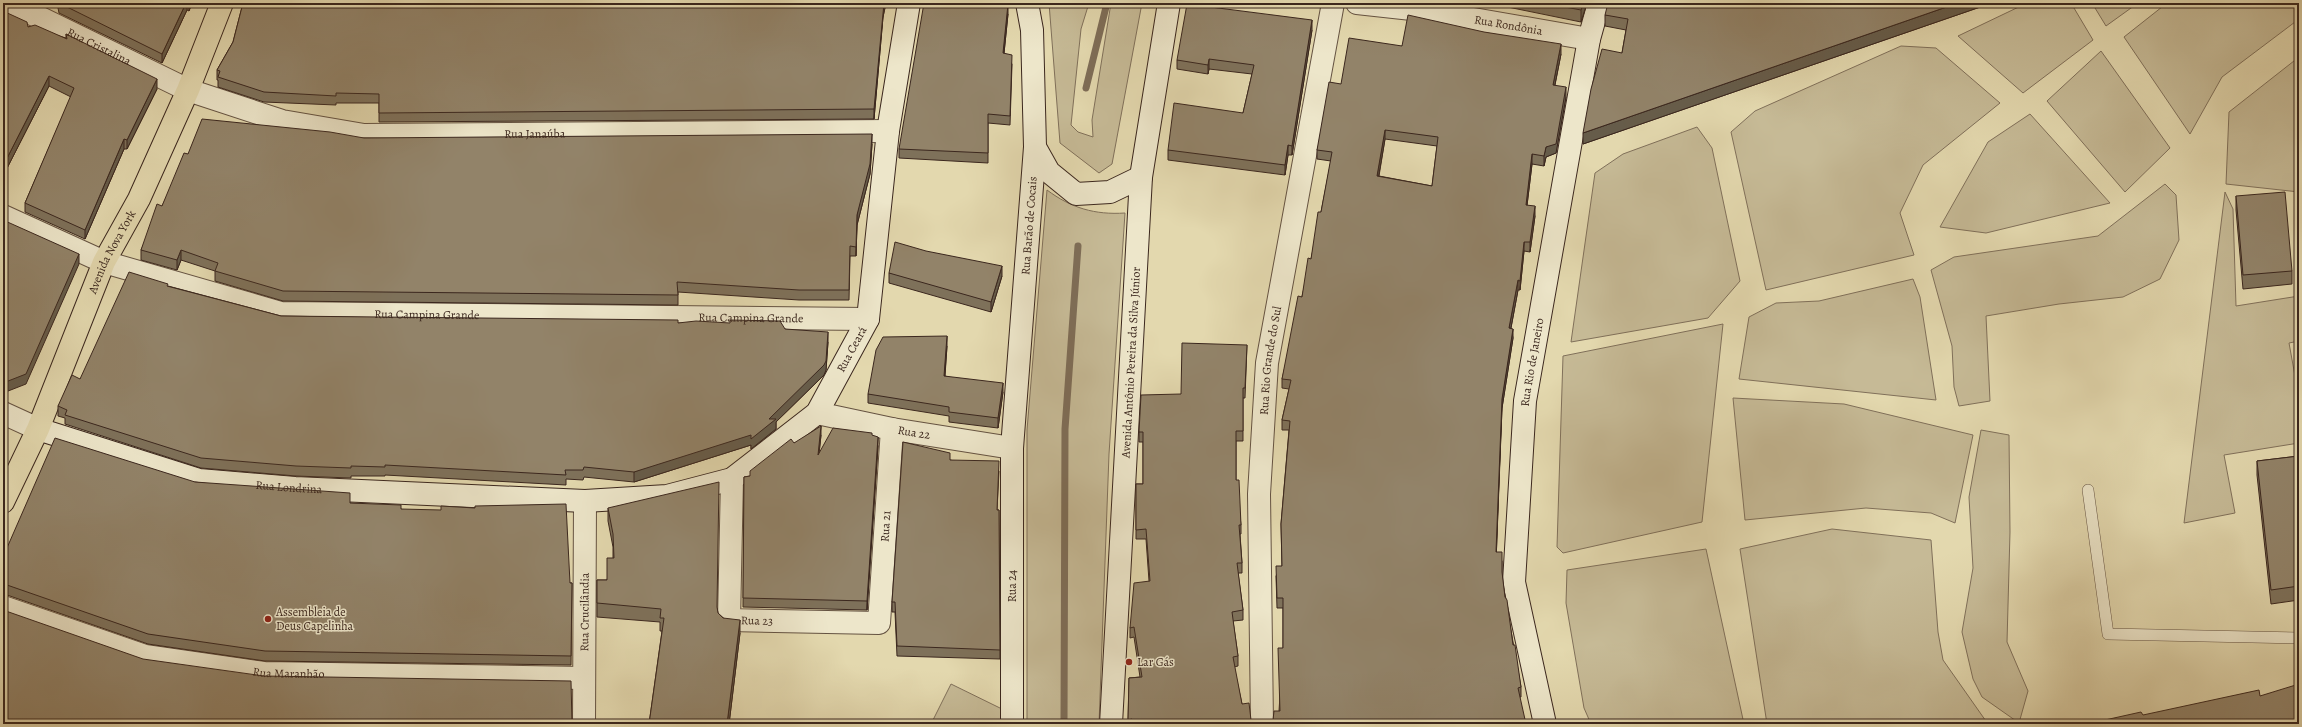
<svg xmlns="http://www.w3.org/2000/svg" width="2302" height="727" viewBox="0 0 2302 727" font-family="Alegreya,serif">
<rect width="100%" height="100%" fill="#e3d8ae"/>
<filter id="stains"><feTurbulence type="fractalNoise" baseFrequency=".005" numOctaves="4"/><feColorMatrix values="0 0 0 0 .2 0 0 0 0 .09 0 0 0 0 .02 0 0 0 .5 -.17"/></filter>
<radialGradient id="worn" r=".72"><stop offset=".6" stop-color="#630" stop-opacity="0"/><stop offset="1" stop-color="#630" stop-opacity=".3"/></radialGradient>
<g fill="#c6ba96" stroke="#80705a">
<polygon points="1049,3 1089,3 1081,29 1071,125 1078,132 1093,137 1092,120 1111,3 1142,3 1112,164 1099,173 1060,143"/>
<polygon points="2027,3 2071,3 2093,40 2023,93 1958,36"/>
<polygon points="2092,3 2138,3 2106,26"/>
<polygon points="2167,3 2299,3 2299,19 2222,77 2190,134 2124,37"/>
<polygon points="1901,46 1936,48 2000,103 1923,165 1900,213 1914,255 1766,290 1731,132 1755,111"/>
<polygon points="2101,51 2170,148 2125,192 2047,101"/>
<polygon points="2299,57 2299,192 2226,184 2229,112"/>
<polygon points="2030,114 2110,203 1986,233 1940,227 1988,142"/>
<polygon points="1697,127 1712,148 1740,281 1708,318 1571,342 1595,173 1623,154"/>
<polygon points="2165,184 2176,195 2179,240 2160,279 2123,297 2059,304 1986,316 1990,401 1959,406 1954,387 1952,346 1931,270 1954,257 2098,236"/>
<path d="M1047 190C1071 208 1095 215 1125 213L1109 454 1099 724H1027V430Z"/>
<polygon points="2225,192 2233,209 2236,306 2299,296 2299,341 2289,343 2299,398 2299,443 2224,455 2235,513 2184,523"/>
<polygon points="1913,279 1920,297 1936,400 1739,379 1749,317 1776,303 1819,301"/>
<polygon points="1723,324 1702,522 1563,553 1557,547 1563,356"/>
<polygon points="1733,398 1844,404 1973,435 1955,523 1931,513 1866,508 1745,520"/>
<polygon points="1981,430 2009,435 2010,532 2007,642 2028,691 2019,723 1982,697 1973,679 1962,632 1973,568 1969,497"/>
<polygon points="1832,529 1931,540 1938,632 1943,660 1988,724 1767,724 1740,549"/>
<polygon points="1706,549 1744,724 1591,724 1584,708 1566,603 1567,570"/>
<polygon points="951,684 1002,709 1001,724 931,724"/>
</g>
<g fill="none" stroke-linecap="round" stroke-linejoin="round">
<g stroke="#7e6d57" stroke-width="7">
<polyline points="1086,88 1107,3"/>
<polyline points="1064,724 1065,429 1078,246"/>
</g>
<g stroke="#655342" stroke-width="12">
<polyline id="lane" points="2088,490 2108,634 2299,638"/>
</g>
<g stroke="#655342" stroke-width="24">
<g id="street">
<path id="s1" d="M10 3 188 90 282 121 364 135 888 131"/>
<path id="s2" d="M1357 3 1421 10 1589 39"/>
<path id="s3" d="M3 216 104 262 281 313 868 319"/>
<polyline points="3,413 38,429"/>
<path id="s4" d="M817 413 892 429 1012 448"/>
<path id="s5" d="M732 479 729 620 879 623 892 429"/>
<path id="s6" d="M3 607 145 656 264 673 584 678"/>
<path id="s7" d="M584 724 585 501"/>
<path id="s8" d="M1262 724 1259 494 1267 363 1333 3"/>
</g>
</g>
<g stroke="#3b271e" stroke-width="24">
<g id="secondary">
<polyline points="1035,147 1049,172 1076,194 1110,192 1141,177"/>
<path id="s9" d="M38 429 199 480 295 488 585 501 667 496 732 479 817 413 868 319 888 131 909 3"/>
<path id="s10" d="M1012 724V448L1035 147 1032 30 1027 3"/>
<path id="s11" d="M1111 724 1141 177 1169 3"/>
<path id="s12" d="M1545 724 1514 582 1525 401 1589 39 1599 3"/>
</g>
</g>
<g stroke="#3b271e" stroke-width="24">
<g id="primary">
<path id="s13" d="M3 502 38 429 104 262 139 199 188 90 222 3"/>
</g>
</g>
<use href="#lane" stroke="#ede6ca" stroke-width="11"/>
<use href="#street" stroke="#ede6ca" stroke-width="22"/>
<use href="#secondary" stroke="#ede6ca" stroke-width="22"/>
<use href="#primary" stroke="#e3d8ae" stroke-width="22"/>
</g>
<g fill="#7e715a" stroke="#3b271e" fill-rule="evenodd">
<polygon points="57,3 192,3 189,11 187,10 162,63 59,13"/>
<polygon points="243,3 886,3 883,17 874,119 379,122 379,103 336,103 336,105 264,102 218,87 218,80 217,80 217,70 233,42"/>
<polygon points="1493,3 1587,3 1581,22 1493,4"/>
<polygon points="1986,3 1986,5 1583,144 1622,53 1626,30 1605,26 1605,15"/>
<polygon points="1008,14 1004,53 1012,64 1010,125 988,123 988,163 899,158 899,149"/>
<polygon points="28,27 66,38 66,34 157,89 127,149 124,149 85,239 25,212 25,203 71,97 49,86 3,176"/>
<polygon points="1312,30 1292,155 1288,155 1285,175 1168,160 1168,150 1243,113 1252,74 1209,69 1208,74 1177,69 1177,60"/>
<path d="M1402 46 1561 54 1555 85 1566 97 1556 153 1546 157 1544 166 1532 164 1527 205 1535 216 1530 252 1524 251 1520 290H1518L1511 328 1513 338 1502 408 1496 552 1502 561V574L1505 597 1521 687V697L1273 720 1279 711 1283 648V608H1277L1276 576 1282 566 1281 524 1289 430H1282V420L1289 389 1282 388V379L1311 259 1321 212 1331 161 1317 159V150L1341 84ZM1385 139 1437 146 1432 186 1379 176Z"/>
<polygon points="364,138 872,144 870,174 857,225 856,256 850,256 849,300 799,300 678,292 678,305 283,301 215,281 215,271 181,260 177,270 141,260 141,250 162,206 188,154"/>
<polygon points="2236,196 2292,271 2292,284 2243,289 2236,210"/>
<polygon points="889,273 1002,276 991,312 889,283"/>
<polygon points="168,286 281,316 678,323 785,329 828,342 826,370 824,375 776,422 776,429 751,449 751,445 634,482 584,477 583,480 566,479 566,485 385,475 385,476 351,476 351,478 296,476 201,468 65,424 65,418 58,416 58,406 80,379"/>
<polygon points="1247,345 1245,398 1243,398 1243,441 1236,441 1236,480 1241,525 1241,534 1240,534 1242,563 1242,573 1238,573 1243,610 1243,620 1233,621 1238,656 1238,666 1234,667 1242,704 1251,720 1255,724 1128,724 1129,678 1140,677 1134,637 1130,638 1130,628 1149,581 1146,539 1136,539 1136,484 1143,484 1143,442 1139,442 1139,432 1181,394"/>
<polygon points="947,346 945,376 1003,392 998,428 949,422 949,416 868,403 868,394"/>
<polygon points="821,435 819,453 872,435 878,446 867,610 743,607 744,477 750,476 794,443"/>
<polygon points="2299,456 2299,600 2271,604 2257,475 2257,461"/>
<polygon points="950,460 999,471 997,510 999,510 1000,659 897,656 895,612 892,612 892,602"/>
<polygon points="195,482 350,503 401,509 570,583 572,583 571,665 265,661 148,644 7,595 3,596 3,557"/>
<polygon points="608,508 717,608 718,613 740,633 729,724 649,724 662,631 660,631 660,622 597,617 597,580 607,580 613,558 613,547 608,521"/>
</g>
<g fill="#665c4a" stroke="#3b271e">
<polygon points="186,3 187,3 187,10 162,63 162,54"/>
<polygon points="189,3 192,3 189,11"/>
<polygon points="884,3 886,3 883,17 874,119 874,109"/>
<polygon points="1583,3 1587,3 1581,22 1581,10"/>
<polygon points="1958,3 1986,3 1986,5 1583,144 1583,133"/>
<polygon points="1008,4 1008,14 1003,63 1003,53"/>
<polygon points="1312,20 1312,30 1292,155 1292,146"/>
<polygon points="1561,44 1561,54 1553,94 1553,85"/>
<polygon points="1209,59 1209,69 1208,74 1208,65"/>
<polygon points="49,76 49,86 3,176 3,166"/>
<polygon points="157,79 157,89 127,149 127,140"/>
<polygon points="1566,87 1566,97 1556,153 1546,157 1544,166 1544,156 1546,147"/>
<polygon points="1385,130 1385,139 1377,185 1377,176"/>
<polygon points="872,134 872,144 870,174 857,225 856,256 857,215"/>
<polygon points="124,139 124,149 85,239 85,230"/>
<polygon points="1288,145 1288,155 1285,175 1285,165"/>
<polygon points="1532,154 1532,164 1526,214 1526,205"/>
<polygon points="1535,206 1535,216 1530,252 1530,242"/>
<polygon points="1524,242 1524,251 1520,290 1520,281"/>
<polygon points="181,250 181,260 177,270 177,260"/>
<polygon points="79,254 79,264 26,384 3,393 3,383"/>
<polygon points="1002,266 1002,276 991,312 991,302"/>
<polygon points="1518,280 1518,290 1509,338 1509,328"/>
<polygon points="1513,329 1513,338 1502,408 1496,562 1502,399"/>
<polygon points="828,332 828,342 826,370 824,375 776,422 776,429 751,449 751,445 634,482 634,472 769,419"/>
<polygon points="947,336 947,346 944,386 944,376"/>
<polygon points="1003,383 1003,392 998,428 998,418"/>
<polygon points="821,426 821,435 818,464 818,455"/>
<polygon points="878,437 878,446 867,610 867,601"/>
<polygon points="740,620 740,633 729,724 727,724"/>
</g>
<g fill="#928369" stroke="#3b271e" fill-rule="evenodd">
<polygon points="59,3 186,3 162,54"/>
<polygon points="243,3 884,3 874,109 379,113 379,94 336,93 336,96 264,92 218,77 220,71 217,70 233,42"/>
<polygon points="924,3 1006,3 1006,4 1008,4 1003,53 1012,55 1010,116 988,114 988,153 899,149"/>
<polygon points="1544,3 1583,3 1581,10"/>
<polygon points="1608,3 1958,3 1583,133 1591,89 1602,49 1622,53 1628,19 1605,15"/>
<polygon points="1187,4 1312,20 1292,146 1288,145 1285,165 1168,150 1174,103 1243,113 1254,65 1209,59 1208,65 1177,60"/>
<polygon points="3,11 27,22 28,27 35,25 67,39 66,34 157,79 127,140 124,139 85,230 25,203 74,88 49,76 3,166"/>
<path d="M1408 15 1484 32 1561 44 1553 85 1566 87 1556 144 1546 147 1544 156 1532 154 1526 205 1535 206 1530 242H1524L1520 281 1518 280 1509 328 1513 329 1502 399 1496 552H1502V572L1505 597 1507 600 1513 645H1515L1521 687 1518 688 1526 724H1269L1273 720 1274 711H1280L1278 648H1283V598H1277L1276 566H1282L1281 524 1290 421 1282 420 1291 380 1282 379 1298 296 1302 297 1308 258 1311 259 1318 212H1321L1332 152 1317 150 1329 82 1341 84 1349 38 1402 46ZM1385 130 1438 137 1432 186 1377 176Z"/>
<polygon points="202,119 330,132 364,138 872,134 870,164 857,215 856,247 850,246 849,290 799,290 677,282 678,295 283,291 215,271 218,263 181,250 177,260 141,250 157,204 162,206 184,153 188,154"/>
<polygon points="2285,192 2292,271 2243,275 2236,196"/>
<polygon points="3,220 79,254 26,374 3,383"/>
<polygon points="895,242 926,251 1002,266 991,302 889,273"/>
<polygon points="129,272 168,284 167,286 281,316 678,320 678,323 696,321 730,323 730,320 780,321 785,329 828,332 826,361 824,365 769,419 776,419 751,439 751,435 634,472 584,467 583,470 565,470 566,475 385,465 385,467 351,466 351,468 296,466 201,458 65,415 67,410 58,406 72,375 80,379"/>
<polygon points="947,336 944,376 1003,383 998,418 949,412 949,407 868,394 876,350 883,337"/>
<polygon points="1182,343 1247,345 1245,388 1243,388 1243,431 1236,431 1236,480 1239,480 1241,525 1239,525 1242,563 1237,563 1243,610 1232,612 1238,656 1233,657 1242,704 1249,703 1251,720 1255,724 1132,724 1132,719 1128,720 1129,678 1142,677 1134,627 1130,628 1134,583 1150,581 1146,529 1136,530 1136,484 1143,484 1143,432 1139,432 1141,395 1181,394"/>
<polygon points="821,426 818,455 833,428 872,433 872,435 878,437 867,601 743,598 744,477 750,476 750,471 791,439 794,443"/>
<polygon points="55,438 195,482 350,493 350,503 401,505 401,509 441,510 441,506 475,508 475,506 566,504 570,583 572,583 571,656 265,651 148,634 7,585 3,586 3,557"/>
<polygon points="903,442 950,453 950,460 999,461 997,510 999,510 1000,650 897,646 895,602 892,602"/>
<polygon points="2299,456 2299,586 2271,590 2257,461"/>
<polygon points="719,482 717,607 718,613 723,618 740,620 727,724 649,724 664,618 660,618 661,609 597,603 597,580 607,580 607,558 614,558 613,534 608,508"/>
<polygon points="3,610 143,659 264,676 571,681 572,724 3,724"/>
<polygon points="2299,684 2299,724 2087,724 2141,712 2143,715 2259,690 2260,696"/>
</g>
<g fill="#8f2418" stroke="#ede6ca" stroke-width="1.5">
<circle cx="268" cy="619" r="4"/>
<circle cx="1129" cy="662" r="4"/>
</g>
<g text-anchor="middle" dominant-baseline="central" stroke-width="3" stroke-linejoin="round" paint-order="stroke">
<g font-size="12" fill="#3b271e" stroke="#ede6ca">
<text stroke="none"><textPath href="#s2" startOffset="153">Rua Rondônia</textPath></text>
<text stroke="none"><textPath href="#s1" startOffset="99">Rua Cristalina</textPath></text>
<text stroke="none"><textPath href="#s1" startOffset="551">Rua Janaúba</textPath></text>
<text stroke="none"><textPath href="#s10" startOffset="499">Rua Barão de Cocais</textPath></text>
<text stroke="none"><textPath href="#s13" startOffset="273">Avenida Nova York</textPath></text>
<text stroke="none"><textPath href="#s3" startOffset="441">Rua Campina Grande</textPath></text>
<text stroke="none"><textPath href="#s3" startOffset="765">Rua Campina Grande</textPath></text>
<text stroke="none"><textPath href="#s9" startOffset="885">Rua Ceará</textPath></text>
<text stroke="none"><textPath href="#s8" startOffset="364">Rua Rio Grande do Sul</textPath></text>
<text stroke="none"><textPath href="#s11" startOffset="362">Avenida Antônio Pereira da Silva Júnior</textPath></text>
<text stroke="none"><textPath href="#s12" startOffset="366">Rua Rio de Janeiro</textPath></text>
<text stroke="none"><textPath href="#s4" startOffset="99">Rua 22</textPath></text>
<text stroke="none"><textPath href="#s9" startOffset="259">Rua Londrina</textPath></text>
<text stroke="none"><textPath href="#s5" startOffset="388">Rua 21</textPath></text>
<text transform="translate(1012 586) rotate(-90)">Rua 24</text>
<text stroke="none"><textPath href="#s7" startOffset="112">Rua Crucilândia</textPath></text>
<text stroke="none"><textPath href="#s5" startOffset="169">Rua 23</textPath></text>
<text stroke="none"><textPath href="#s6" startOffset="295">Rua Maranhão</textPath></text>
</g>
<g font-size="12" fill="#3b271e" stroke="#ede6ca" text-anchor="start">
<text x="276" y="612">Assembleia de<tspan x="276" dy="14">Deus Capelinha</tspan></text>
<text x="1137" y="662">Lar Gás</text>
</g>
</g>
<rect width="2302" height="727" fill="none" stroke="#e3d8ae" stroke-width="16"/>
<rect x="4" y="4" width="2294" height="719" fill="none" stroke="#3b271e" stroke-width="2"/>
<rect x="8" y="8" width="2286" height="711" fill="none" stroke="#3b271e"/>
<rect width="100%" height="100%" filter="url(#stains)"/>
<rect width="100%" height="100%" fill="url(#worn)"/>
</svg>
